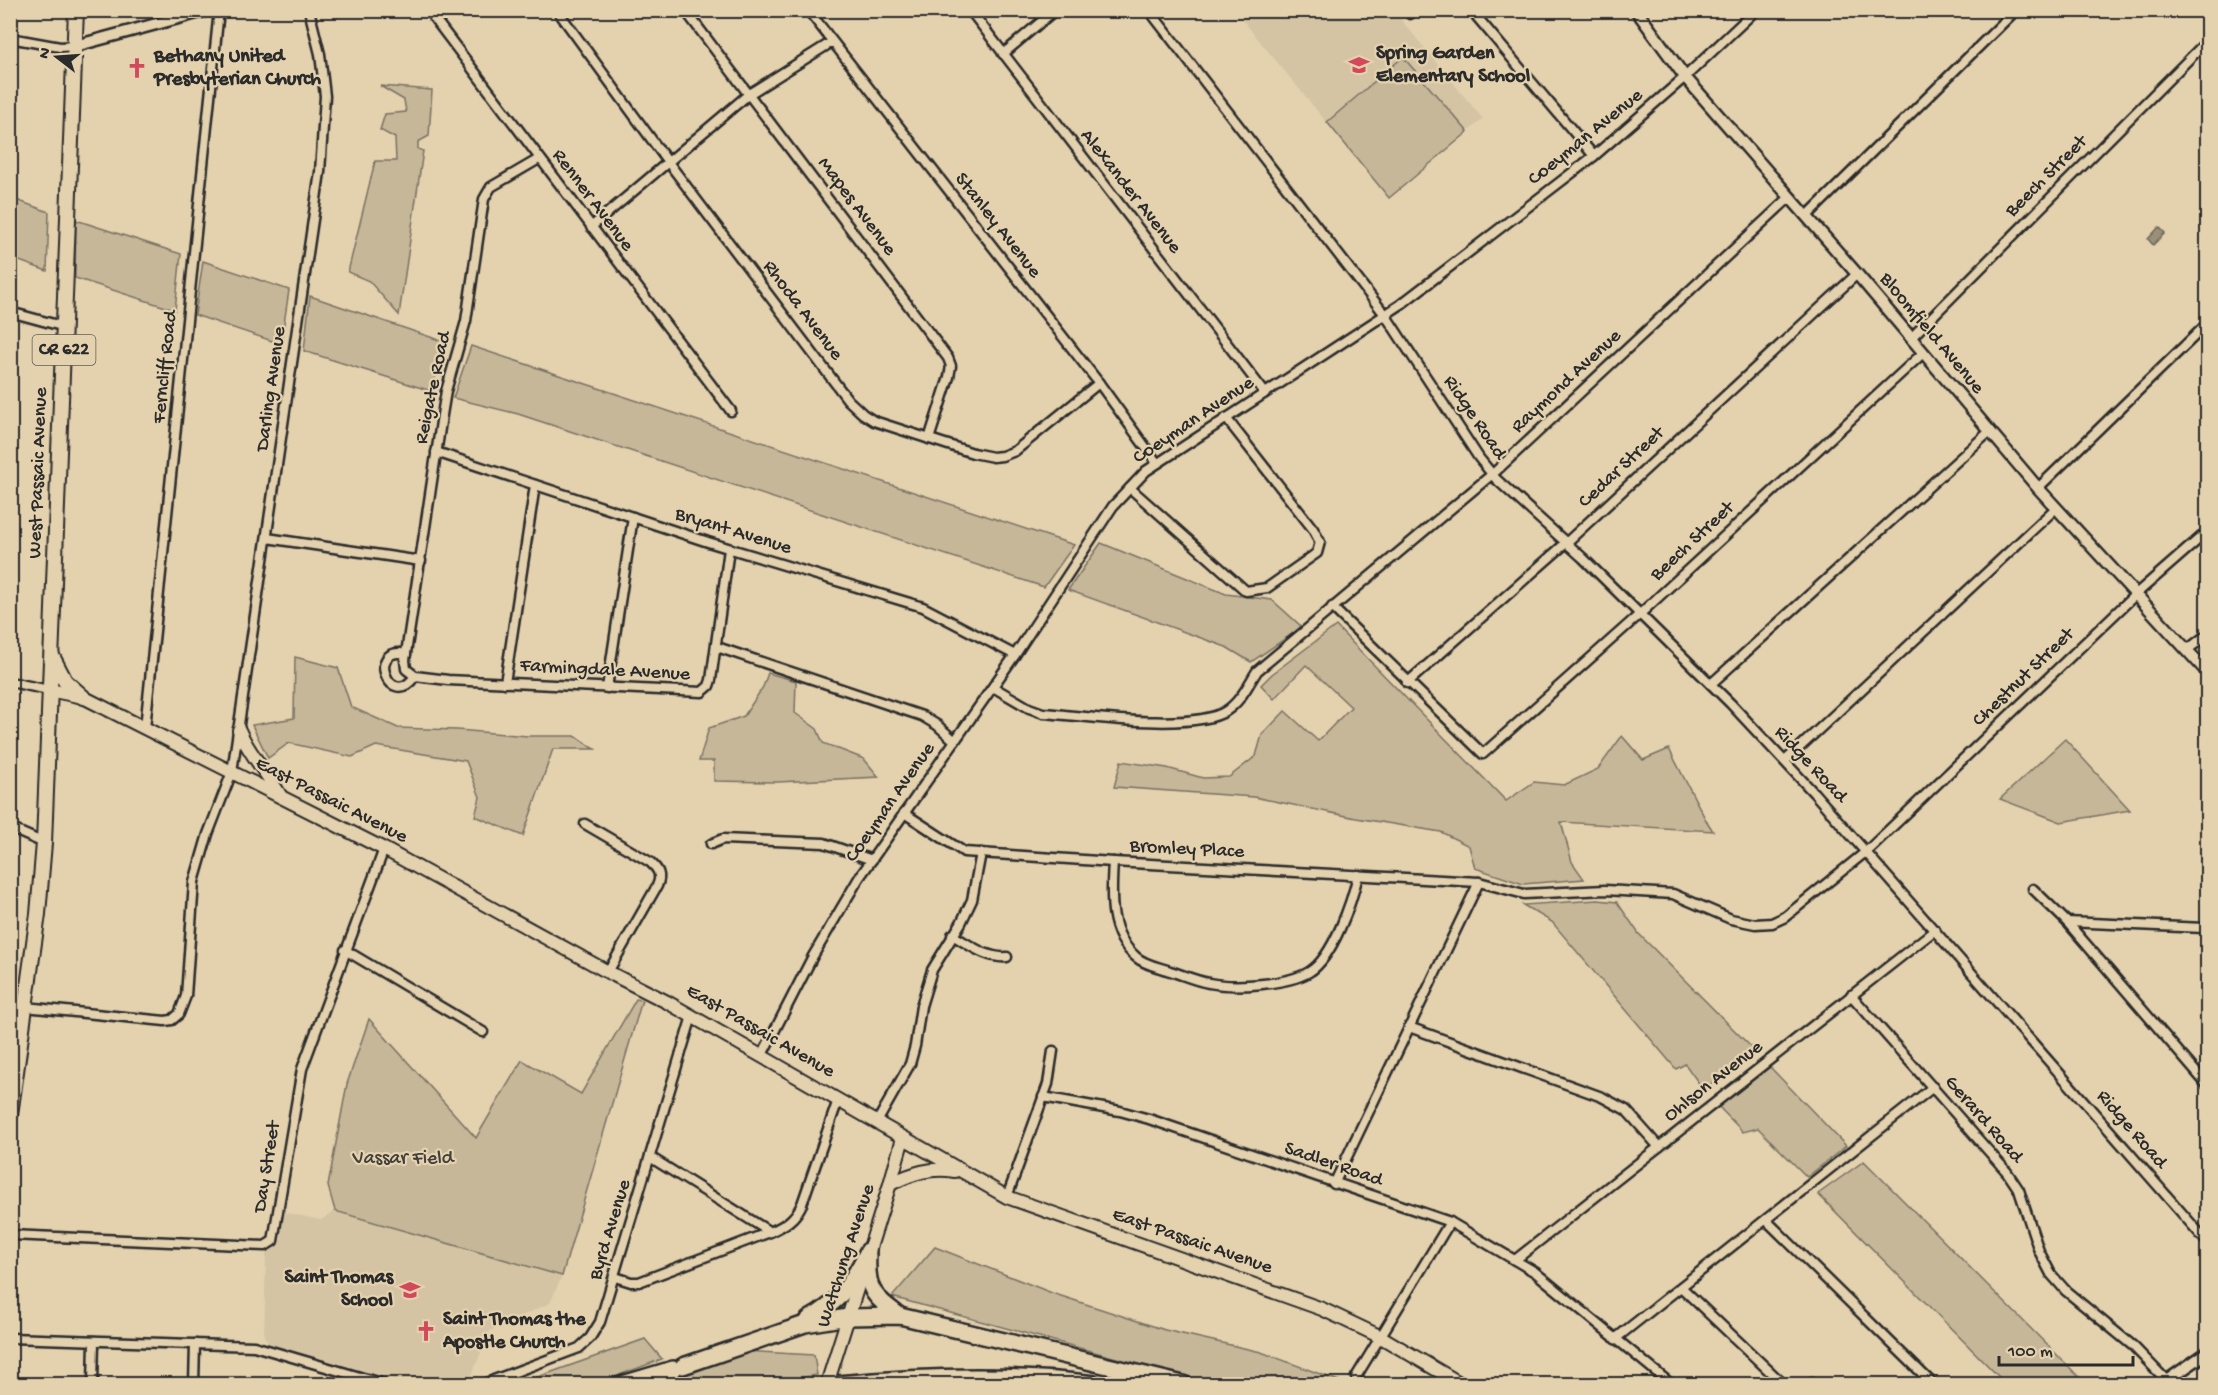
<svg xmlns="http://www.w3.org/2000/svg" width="2218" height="1395" viewBox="0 0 2218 1395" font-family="'Gochi Hand',sans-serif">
<rect width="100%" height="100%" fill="#e4d2af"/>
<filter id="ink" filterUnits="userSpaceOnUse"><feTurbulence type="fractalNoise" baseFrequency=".0167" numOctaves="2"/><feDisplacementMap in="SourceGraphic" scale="12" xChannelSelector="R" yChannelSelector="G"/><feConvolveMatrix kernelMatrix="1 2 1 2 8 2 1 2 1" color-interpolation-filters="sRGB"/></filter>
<g filter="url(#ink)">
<g fill="#d4c4a4">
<polygon points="1235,11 1394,11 1483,119 1389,198"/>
<polygon points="335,1211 562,1276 550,1303 490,1331 468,1384 412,1384 270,1344 264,1337 266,1253 278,1246 281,1239 282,1212 321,1220"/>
</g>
<g fill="#c6b799" stroke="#787162" stroke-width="1.5">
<polygon points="1403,57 1468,132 1389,198 1327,122"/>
<polygon points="380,86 432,90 429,136 418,142 418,149 423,151 399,315 369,281 348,272 375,161 396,161 395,138 380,130 385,114 406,112 404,100"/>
<polygon points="11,198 49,212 47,271 11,258"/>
<polygon points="76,220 181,254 175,310 75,278"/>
<polygon points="203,261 289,290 281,344 195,315"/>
<polygon points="310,296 445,342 431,391 304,351"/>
<polygon points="471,346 1074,545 1044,587 518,414 453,398"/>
<polygon points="1101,543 1226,594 1272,600 1302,627 1251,662 1226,647 1068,590"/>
<polygon points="1336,626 1506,801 1534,782 1564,785 1598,769 1622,736 1643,760 1669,749 1706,820 1713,831 1561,822 1572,862 1584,879 1523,884 1475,868 1469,846 1441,832 1356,818 1254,797 1114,787 1121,761 1167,768 1203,778 1229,777 1256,756 1262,735 1285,711 1318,741 1351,707 1306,665 1274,699 1261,685 1272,674"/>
<polygon points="295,657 338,668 351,707 398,728 457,730 528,736 575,736 595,749 553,749 523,836 475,816 480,797 466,761 376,746 352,757 289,743 268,758 252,725 294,718"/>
<polygon points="768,673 796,681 795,713 817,729 823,743 864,759 879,777 777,782 714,781 714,761 699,761 709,728 744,716 763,687"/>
<polygon points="2065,739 2130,810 2061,822 2000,799"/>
<polygon points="1598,900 1617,902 1639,934 1756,1052 1703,1089 1685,1064 1676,1069 1552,922 1523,905"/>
<polygon points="636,999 642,1000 562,1276 335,1211 328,1186 347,1084 369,1019 476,1138 522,1060 581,1094"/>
<polygon points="1770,1067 1846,1146 1807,1177 1758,1128 1743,1132 1719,1107"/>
<polygon points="1864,1161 2086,1384 2006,1384 1818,1194"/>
<polygon points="935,1247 1052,1293 1165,1330 1261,1352 1347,1384 1212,1384 892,1297"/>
<polygon points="645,1339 662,1359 596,1384 518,1384"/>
<polygon points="742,1351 814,1355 817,1375 760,1384 643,1384"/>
</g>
<polygon fill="#9a907a" stroke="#6e685a" stroke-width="1.5" points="2159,227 2165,233 2153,245 2148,239"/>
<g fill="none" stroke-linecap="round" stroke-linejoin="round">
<g stroke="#2b2b2b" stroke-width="13">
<g id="minor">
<polyline points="428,10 731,411"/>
<polyline points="557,10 668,162 848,400 863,414 874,421 973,453 993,457 1002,456 1015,451 1099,383"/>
<polyline points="685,10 948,358 951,366 949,377 929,439"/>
<polyline points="808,10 1099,383 1157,463"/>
<polyline points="970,10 1265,393"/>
<polyline points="1149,10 1386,316 1479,458 1496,479 1583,558 1731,704 1814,793 2208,1243"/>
<polyline points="1406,10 1410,14"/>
<polyline points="1472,11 1594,156"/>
<polyline points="10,38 60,47 75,46"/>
<polyline points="1003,54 1055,10"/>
<polyline points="539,159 491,187 484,199 466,321 446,391 442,415 405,660 406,669 415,676 448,680 702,692 709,686 711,680 729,549"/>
<polyline points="1807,216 2016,10"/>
<polyline points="591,227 749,94 832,42"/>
<polyline points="10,312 65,327"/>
<polyline points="1911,338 2208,40"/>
<polyline points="436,452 708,542 923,607 1015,655"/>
<polyline points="1130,488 1246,591 1267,588 1317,553 1320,542 1313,529 1226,418"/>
<polyline points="2038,488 2208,323"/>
<polyline points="267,538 421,561"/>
<polyline points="1332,607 1483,754 1640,614 1923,353"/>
<polyline points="717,647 922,716 937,725 955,741"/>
<polyline points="2187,650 2208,634"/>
<path d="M406 654C365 645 390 712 415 676"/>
<polyline points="10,682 49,690"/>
<polyline points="505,683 535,485"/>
<polyline points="1407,683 1566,543 1857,274"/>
<polyline points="1711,684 1989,432"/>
<path d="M993 687 1029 708 1043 713C1083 716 1194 732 1226 711 1241 701 1248 685 1257 671L1496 471 1790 197"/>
<polyline points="607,688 633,517"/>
<polyline points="145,728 219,10"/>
<polyline points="1785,761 2056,508"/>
<polyline points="904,813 964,852 1113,862 1479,882 1524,894 1605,890 1673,894 1731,919 1755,924 1772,923 1785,917 1868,850 2136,594 2208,531"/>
<path d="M585 824 650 862C658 869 662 875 657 886L608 972"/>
<polyline points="10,828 44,843"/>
<polyline points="711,844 723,839 824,843 872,860"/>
<path d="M1113 862C1111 895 1108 933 1136 957 1145 965 1159 967 1170 971 1183 975 1196 981 1209 983 1234 988 1287 985 1309 972 1333 958 1352 901 1358 875"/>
<polyline points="2033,889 2067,922 2208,1086"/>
<polyline points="2067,922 2204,928 2208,931"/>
<path d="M952 935C970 945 987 959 1007 957"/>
<polyline points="345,950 483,1032"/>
<polyline points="1851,995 2007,1172 2019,1190 2039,1251 2051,1274 2066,1291 2133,1346 2167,1381"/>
<polyline points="25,1007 165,1021 172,1020 179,1014 186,996 194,882 208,834 232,772 320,172 325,96 320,54 309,10"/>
<polyline points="1409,1027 1602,1097 1626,1110 1659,1147"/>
<polyline points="761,1057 813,956 859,878 1015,655 1113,506 1146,471 1400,305 1594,156 1685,77 1756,10"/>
<polyline points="1043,1097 1120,1111 1149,1119 1450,1222 1535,1272 1671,1384"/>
<polyline points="877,1122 910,1064 915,1046 921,1006 932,970 961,923 972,900 981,853"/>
<polyline points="650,1157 770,1232"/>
<polyline points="1334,1184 1479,882"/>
<polyline points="1007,1197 1048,1084 1053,1051"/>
<polyline points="1766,1220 1933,1384"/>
<polyline points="10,1235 265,1246 273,1241 302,1069 384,849"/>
<polyline points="1515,1260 1935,930"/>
<path d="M615 1277 631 1282H639L770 1232C786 1225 795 1219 802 1204L838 1100"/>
<polyline points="1681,1287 1783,1384"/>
<polyline points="10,1338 254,1346 384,1384"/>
<polyline points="1615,1339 1933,1087"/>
<polyline points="1356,1377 1450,1222"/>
<polyline points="93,1384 94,1341"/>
<polyline points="194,1384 195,1344"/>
<polyline points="483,1384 579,1348 590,1338 600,1322 692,1016"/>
<polyline points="1811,1384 1812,1383"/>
</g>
</g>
<g stroke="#2b2b2b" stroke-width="15">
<g id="tertiary">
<polyline points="1636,10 1685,77 1857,274 2038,488 2208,673"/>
<polyline points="75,46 208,10"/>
<polyline points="2162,1384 2208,1352"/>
</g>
</g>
<g stroke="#2b2b2b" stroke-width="16">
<g id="secondary">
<polyline points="49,690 83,697 384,849 608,972 667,1002 1007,1197 1322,1309 1381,1337 1461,1384"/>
<path d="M239 730C249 754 267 773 280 795"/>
<path d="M890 1184C913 1173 930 1167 955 1171"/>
<polyline points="827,1384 890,1184 903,1138"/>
</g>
</g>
<g stroke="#2b2b2b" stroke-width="18">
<g id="primary">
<polyline points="52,656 65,681 83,697"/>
<polyline points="10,1115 38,914 44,843 76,10"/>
</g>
</g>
<g stroke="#2b2b2b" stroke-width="20">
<g id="motorway">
<path d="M868 1255C866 1290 873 1296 900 1316"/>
<path d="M809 1319C842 1301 851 1283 868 1251"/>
<polyline points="683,1366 805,1324 848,1317 900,1316 1183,1384"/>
<polyline points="623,1384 673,1369"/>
<path d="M837 1384C922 1376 1010 1373 1095 1384"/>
</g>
</g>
<use href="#minor" stroke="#e4d2af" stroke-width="8"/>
<use href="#tertiary" stroke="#e4d2af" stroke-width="10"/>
<use href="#secondary" stroke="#e4d2af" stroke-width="12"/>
<use href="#primary" stroke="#e4d2af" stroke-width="14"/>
<use href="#motorway" stroke="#e4d2af" stroke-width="15"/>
</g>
</g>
<defs>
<g id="school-bare" transform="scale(1.62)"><path d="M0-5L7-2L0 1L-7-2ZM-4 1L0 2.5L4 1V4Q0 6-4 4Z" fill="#d1495b" stroke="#e4d2af" stroke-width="2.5" paint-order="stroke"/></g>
<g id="church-bare" transform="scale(1.62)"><path d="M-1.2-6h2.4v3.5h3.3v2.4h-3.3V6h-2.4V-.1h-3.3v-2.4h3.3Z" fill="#d1495b" stroke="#e4d2af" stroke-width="2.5" paint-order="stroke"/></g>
</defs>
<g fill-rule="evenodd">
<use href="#school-bare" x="1359" y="65"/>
<use href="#church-bare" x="137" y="68"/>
<use href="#school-bare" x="410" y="1290"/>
<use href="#church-bare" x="426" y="1331"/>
</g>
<g text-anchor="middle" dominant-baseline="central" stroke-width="4.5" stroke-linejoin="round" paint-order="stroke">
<rect fill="#e4d2af" stroke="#625d53" stroke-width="1.5" x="32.5" y="335" width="63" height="30" rx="4.5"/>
<g font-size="18" font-weight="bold" fill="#2b2b2b">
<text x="64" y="350">CR 622</text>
</g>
<g font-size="20" font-weight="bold" fill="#2b2b2b" stroke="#e4d2af" text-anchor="start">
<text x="1376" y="54">Spring Garden<tspan x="1376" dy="23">Elementary School</tspan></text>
<text x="154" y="57">Bethany United<tspan x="154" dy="23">Presbyterian Church</tspan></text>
<text x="393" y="1278" text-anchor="end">Saint Thomas<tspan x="393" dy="23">School</tspan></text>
<text x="443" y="1320">Saint Thomas the<tspan x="443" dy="23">Apostle Church</tspan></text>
</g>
<g font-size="20" fill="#2b2b2b" stroke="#e4d2af">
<text transform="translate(1586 138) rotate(-39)">Coeyman Avenue</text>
<text transform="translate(2047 177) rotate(-45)">Beech Street</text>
<text transform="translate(1130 192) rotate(52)">Alexander Avenue</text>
<text transform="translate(592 201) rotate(53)">Renner Avenue</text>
<text transform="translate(856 207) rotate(53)">Mapes Avenue</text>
<text transform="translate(997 226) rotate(52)">Stanley Avenue</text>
<text transform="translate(802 311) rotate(53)">Rhoda Avenue</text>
<text transform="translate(1931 334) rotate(50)">Bloomfield Avenue</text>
<text transform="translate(166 367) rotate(-84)">Ferncliff Road</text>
<text transform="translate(1567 382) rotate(-43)">Raymond Avenue</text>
<text transform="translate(434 388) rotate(-78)">Reigate Road</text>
<text transform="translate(272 389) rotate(-82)">Darling Avenue</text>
<text transform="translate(1474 418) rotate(56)">Ridge Road</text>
<text transform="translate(1194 421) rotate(-34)">Coeyman Avenue</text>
<text transform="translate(1622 468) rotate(-43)">Cedar Street</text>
<text transform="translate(39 473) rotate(-88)">West Passaic Avenue</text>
<text transform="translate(733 532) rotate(17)">Bryant Avenue</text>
<text transform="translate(1693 542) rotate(-43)">Beech Street</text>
<text transform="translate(605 671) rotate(3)">Farmingdale Avenue</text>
<text transform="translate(2024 678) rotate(-44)">Chestnut Street</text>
<text transform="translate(1810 765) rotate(47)">Ridge Road</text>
<text transform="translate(331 801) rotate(27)">East Passaic Avenue</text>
<text transform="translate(891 803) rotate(-55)">Coeyman Avenue</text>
<text transform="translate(1187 850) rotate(3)">Bromley Place</text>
<text transform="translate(760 1032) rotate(30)">East Passaic Avenue</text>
<text transform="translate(1714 1082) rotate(-38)">Ohlson Avenue</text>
<text transform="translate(1983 1120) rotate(49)">Gerard Road</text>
<text transform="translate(2131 1130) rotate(49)">Ridge Road</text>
<text transform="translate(1333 1165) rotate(19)">Sadler Road</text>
<text transform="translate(268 1167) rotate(-81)">Day Street</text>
<text transform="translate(611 1230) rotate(-73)">Byrd Avenue</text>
<text transform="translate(1192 1242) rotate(19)">East Passaic Avenue</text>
<text transform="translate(847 1256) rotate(-72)">Watchung Avenue</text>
</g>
<g font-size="20" fill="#42403c" stroke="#e4d2af">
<text x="403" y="1159">Vassar Field</text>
</g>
</g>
<rect width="2218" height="1395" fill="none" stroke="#e4d2af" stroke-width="36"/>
<rect x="18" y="18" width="2182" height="1359" fill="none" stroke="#2b2b2b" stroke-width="2" filter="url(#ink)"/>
<g transform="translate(57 57) rotate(287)" stroke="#e4d2af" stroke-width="4.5" paint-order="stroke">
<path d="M0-4.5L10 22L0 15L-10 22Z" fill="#2b2b2b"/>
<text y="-9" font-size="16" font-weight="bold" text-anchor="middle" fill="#2b2b2b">N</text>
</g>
<path d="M1999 1356v9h134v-9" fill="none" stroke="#2b2b2b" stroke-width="3"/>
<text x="2008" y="1356" font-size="18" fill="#2b2b2b" stroke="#e4d2af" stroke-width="4.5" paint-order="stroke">100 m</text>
</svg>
